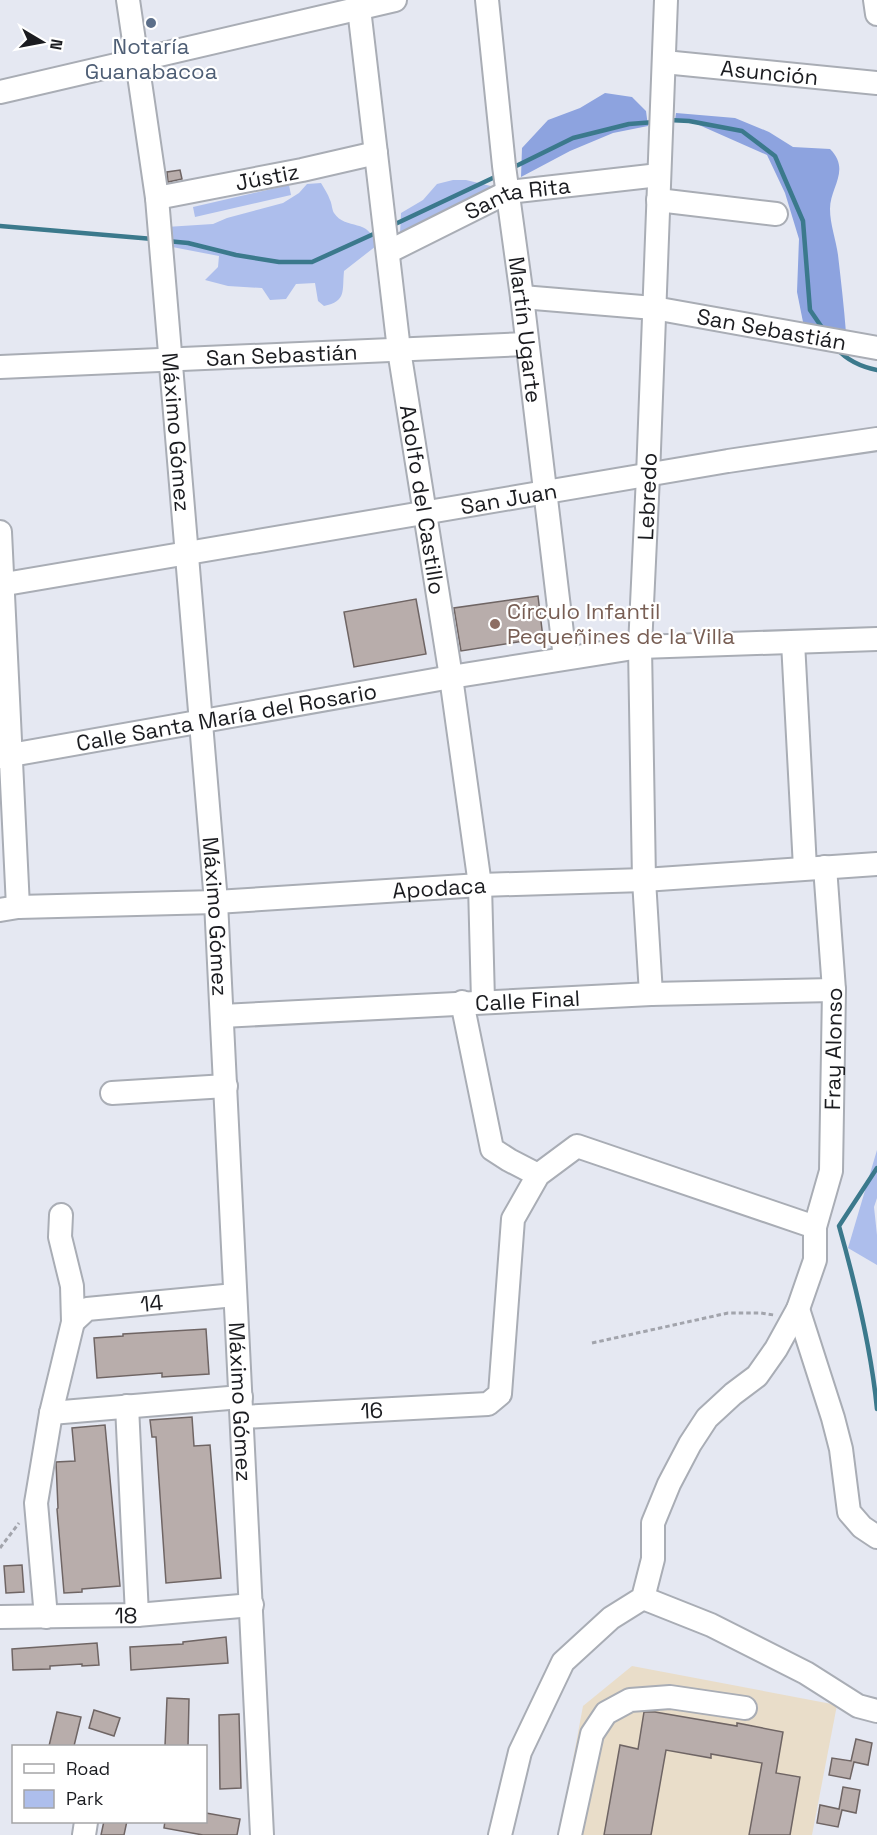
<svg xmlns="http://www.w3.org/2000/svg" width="877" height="1835" viewBox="0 0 877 1835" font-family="'Space Grotesk',sans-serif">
<rect width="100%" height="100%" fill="#e5e8f2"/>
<polygon fill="#e9ddc9" points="632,1666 837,1705 812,1835 559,1835 583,1706"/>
<g fill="#adbeec">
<polygon points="453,180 466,180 499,188 400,234 401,213 423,200 437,184"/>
<path d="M321 183C324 188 328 194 330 200 332 204 332 210 334 213 346 231 370 217 376 246L344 271C342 291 347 301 324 306L318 301 315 283 296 284 286 299 270 300 262 288 228 286 205 280 218 267 219 256 167 246 166 227 213 224 227 218 283 203 299 193 307 184Z"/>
<polygon points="289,185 291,195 195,217 193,207"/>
<polygon points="877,1150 877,1198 874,1207 877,1235 877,1265 848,1248"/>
</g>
<g fill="#8da3df">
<polygon points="605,93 632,97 646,111 648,126 613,133 570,151 521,177 522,148 548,120 580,108"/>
<path d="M676 113 735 118 769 132 793 147 830 149C851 170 830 187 830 209 830 224 836 240 838 255 841 281 844 307 846 333L804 327 797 292 799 239 785 193 767 155 690 121 675 120Z"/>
</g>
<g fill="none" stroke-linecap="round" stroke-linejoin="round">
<g stroke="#3b798c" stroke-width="4.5">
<polyline points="669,120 689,121 742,131 775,156 803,221 810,310 823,329"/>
<polyline points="510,169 573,138 629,124 655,122"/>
<polyline points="0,226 153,239"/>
<polyline points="391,226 497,176"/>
<polyline points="167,241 188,243 236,255 279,262 312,262 378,232"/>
<path d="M837 349C847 360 862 367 877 370"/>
<path d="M877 1168 839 1226C856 1286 871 1347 877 1409"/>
</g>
</g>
<g fill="#b8adab" stroke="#6f6564" stroke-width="1.5">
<polygon points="180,170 182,179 168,182 167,172"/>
<polygon points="538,596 543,638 461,651 454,608"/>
<polygon points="416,599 426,654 354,667 344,612"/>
<polygon points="206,1329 209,1374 162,1377 162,1373 97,1378 94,1338 123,1336 123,1334"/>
<polygon points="192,1417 194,1446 210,1445 221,1578 166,1583 156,1437 152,1437 150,1420"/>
<polygon points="105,1425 120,1586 82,1589 82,1592 64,1593 57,1509 58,1508 56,1462 75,1461 72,1428"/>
<polygon points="22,1565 24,1592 6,1593 4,1566"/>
<polygon points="226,1637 228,1663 131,1670 130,1647 183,1644 183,1642"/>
<polygon points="97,1643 99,1665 82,1666 82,1664 50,1666 50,1669 13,1670 12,1649"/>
<polygon points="167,1698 189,1699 188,1746 165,1746"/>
<polygon points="94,1710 120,1718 114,1736 89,1728"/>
<polygon points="57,1712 81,1717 74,1746 49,1746"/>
<polygon points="644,1712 655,1712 737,1726 737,1723 783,1732 776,1773 800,1777 790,1835 749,1835 762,1763 711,1754 711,1758 666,1750 651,1835 604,1835 620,1745 638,1749"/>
<polygon points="239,1714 241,1788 220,1789 219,1715"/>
<polygon points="856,1739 872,1743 868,1765 854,1762 850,1779 829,1775 832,1758 851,1761"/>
<polygon points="843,1787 860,1790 856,1813 842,1810 838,1827 817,1823 820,1805 839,1809"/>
<polygon points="206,1813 240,1819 237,1835 203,1835 164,1828 165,1821 206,1821"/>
<polygon points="104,1821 127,1821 124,1835 101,1835"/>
</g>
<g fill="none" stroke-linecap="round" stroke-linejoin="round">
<g stroke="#a9adb5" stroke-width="26">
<g id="minor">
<path id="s1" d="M128 0 157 198 216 902 262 1835"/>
<path id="s2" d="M358 0 399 350 451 677 480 885 483 1001"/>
<path id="s3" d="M487 0 504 166 522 297 565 658"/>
<polyline points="875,0 877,14"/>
<path id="s4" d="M664 62 877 83"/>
<polyline points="0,92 395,0"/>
<path id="s5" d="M157 198 302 170 376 153"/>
<polyline points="658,200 776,214"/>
<path id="s6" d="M388 252 508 192 659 175"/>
<path id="s7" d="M522 297 654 308 877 348"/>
<path id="s8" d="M0 367 527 344"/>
<polyline points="0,532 18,907"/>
<path id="s9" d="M0 585 728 461 877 439"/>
<polyline points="793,642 805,868"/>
<path id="s10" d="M0 757 451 677 640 647 877 639"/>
<path id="s11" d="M0 910 18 907 216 902 480 885 644 880 877 864"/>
<path id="s12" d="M651 994 644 880 640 647 648 476 666 0"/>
<polyline points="462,1002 492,1149 509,1160 538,1175"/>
<path id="s13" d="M222 1016 651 994 834 990"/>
<polyline points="112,1093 226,1086"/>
<polyline points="798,1309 833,1418 841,1449 849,1512 862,1527 877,1537"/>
<path id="s14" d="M73 1322 87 1309 235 1295"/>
<polyline points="127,1406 137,1615"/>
<polyline points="51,1413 241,1397"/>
<path id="s15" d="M242 1417 488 1404 500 1394 513 1219 538 1175 577 1146 815 1227"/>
<polyline points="643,1598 711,1625 806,1673 858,1706 877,1711"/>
<path id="s16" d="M0 1617 137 1615 252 1605"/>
<polyline points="46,1617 36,1503 51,1413 73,1322 72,1286 60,1237 61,1215"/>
<polyline points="84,1835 86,1822"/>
<path id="s17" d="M500 1835 520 1752 563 1662 611 1618 643 1598 653 1559V1523L669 1484 690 1444 707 1418 733 1394 757 1376 776 1349 798 1309 815 1260V1227L831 1171 834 990 825 867"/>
<polyline points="570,1835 592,1734 606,1713 630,1700 670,1697 745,1708"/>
</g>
</g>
<g stroke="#a2a4ac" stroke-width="3" stroke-dasharray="4.5 3" stroke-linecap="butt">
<polyline points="592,1343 728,1313 761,1313 774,1315"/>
<polyline points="0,1548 19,1523"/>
</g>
<use href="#minor" stroke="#fff" stroke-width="22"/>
</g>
<circle fill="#5c6f8a" stroke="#fff" stroke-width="2" cx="151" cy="23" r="6"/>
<circle fill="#8d6e63" stroke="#fff" stroke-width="2" cx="495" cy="624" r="6"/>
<g text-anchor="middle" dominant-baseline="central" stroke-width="4.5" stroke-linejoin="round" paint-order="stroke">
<g font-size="22" fill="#4e5e75" stroke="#fff">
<text x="151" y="46">Notaría<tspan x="151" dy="25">Guanabacoa</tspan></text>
</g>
<g font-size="22" fill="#1b1c20" stroke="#fff">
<text stroke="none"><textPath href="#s4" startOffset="106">Asunción</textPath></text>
<text stroke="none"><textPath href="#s5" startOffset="112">Jústiz</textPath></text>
<text stroke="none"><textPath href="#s6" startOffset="142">Santa Rita</textPath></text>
<text stroke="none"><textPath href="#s3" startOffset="332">Martín Ugarte</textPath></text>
<text stroke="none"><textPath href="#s7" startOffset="252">San Sebastián</textPath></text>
<text stroke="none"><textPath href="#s8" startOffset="282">San Sebastián</textPath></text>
<text stroke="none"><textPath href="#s1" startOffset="435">Máximo Gómez</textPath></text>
<text stroke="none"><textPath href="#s12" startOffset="498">Lebredo</textPath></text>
<text stroke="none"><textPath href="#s9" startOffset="516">San Juan</textPath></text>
<text stroke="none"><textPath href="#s2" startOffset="504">Adolfo del Castillo</textPath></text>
<text stroke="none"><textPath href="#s10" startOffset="230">Calle Santa María del Rosario</textPath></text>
<text stroke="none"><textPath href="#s11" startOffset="440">Apodaca</textPath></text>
<text stroke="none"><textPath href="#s1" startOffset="921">Máximo Gómez</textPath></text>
<text stroke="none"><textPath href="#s13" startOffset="306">Calle Final</textPath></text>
<text stroke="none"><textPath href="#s17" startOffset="892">Fray Alonso</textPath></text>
<text stroke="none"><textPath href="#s14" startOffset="84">14</textPath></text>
<text stroke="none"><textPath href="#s1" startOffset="1407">Máximo Gómez</textPath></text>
<text stroke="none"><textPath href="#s15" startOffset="130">16</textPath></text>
<text stroke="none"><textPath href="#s16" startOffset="126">18</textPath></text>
</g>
<g font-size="22" fill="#785e54" stroke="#fff" text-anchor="start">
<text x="507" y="611">Círculo Infantil<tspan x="507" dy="25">Pequeñines de la Villa</tspan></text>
</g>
</g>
<rect x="12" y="1745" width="195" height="78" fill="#ffffff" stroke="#a4a4a6" stroke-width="1.5"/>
<rect x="24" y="1764" width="30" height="9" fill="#ffffff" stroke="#a4a4a6" stroke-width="1.5"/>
<text x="66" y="1775" font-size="18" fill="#1b1c20">Road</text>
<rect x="24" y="1790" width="30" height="18" fill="#adbeec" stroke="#a4a4a6" stroke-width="1.5"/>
<text x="66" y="1805" font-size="18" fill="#1b1c20">Park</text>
<g transform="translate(42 42) rotate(100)" stroke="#ffffff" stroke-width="4.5" paint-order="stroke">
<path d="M0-4.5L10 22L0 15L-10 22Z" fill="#1b1c20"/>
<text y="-9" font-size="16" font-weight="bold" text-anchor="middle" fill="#1b1c20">N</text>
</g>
</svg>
